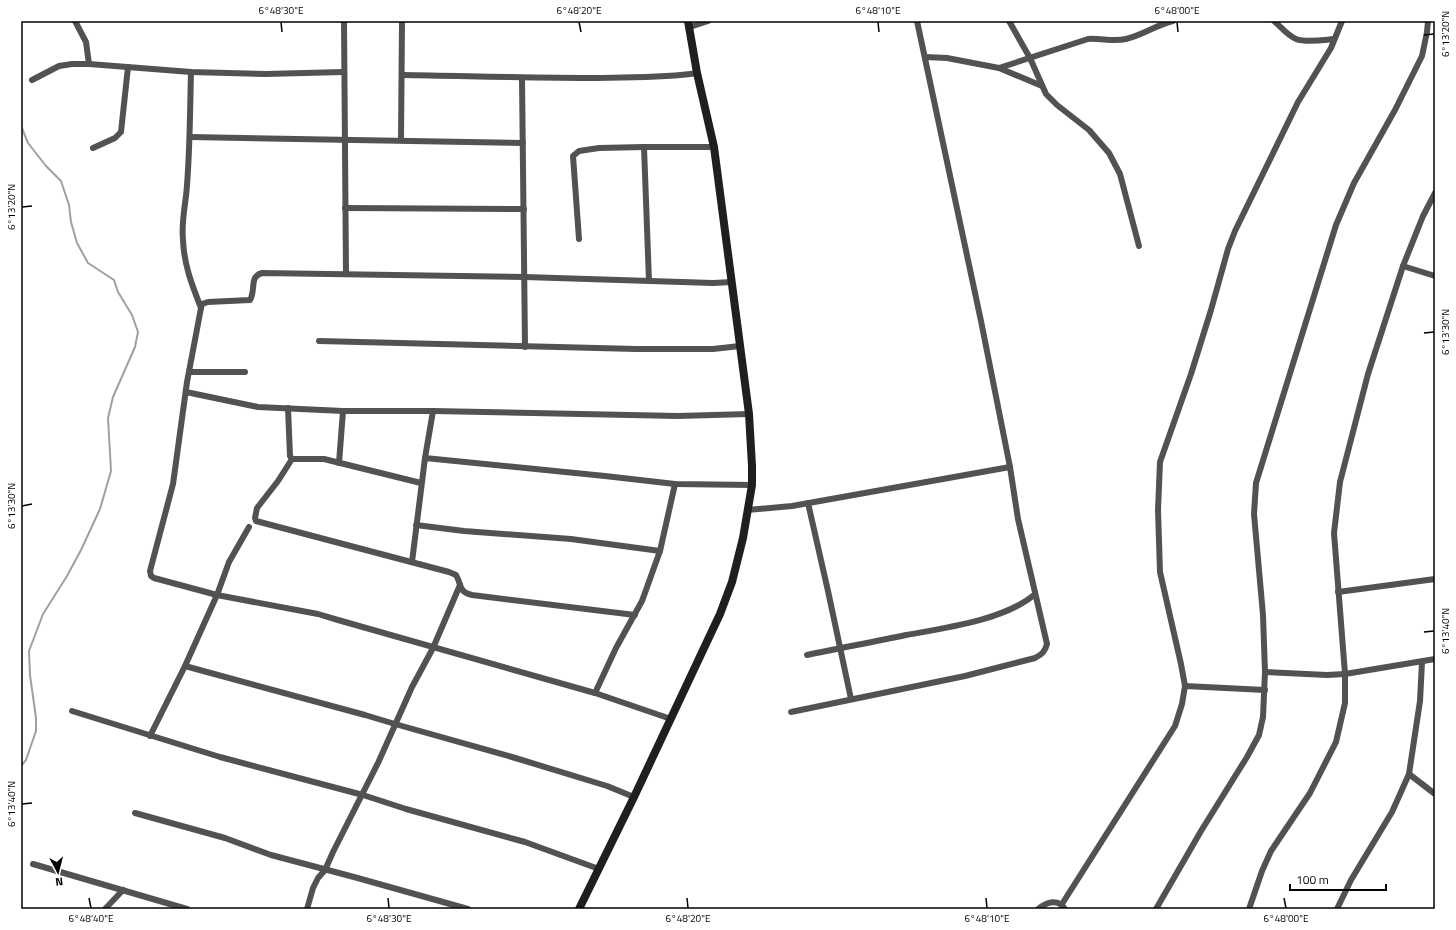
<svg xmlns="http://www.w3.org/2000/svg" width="1456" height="930" viewBox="0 0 1456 930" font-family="'Titillium Web',sans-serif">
<rect width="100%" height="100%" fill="#fff"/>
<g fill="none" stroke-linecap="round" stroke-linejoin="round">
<polyline stroke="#a0a0a0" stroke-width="2" points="21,126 28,143 46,166 61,181 69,205 71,222 77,243 88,263 114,280 118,292 132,315 138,332 135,347 113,397 108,418 111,471 100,509 81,550 67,576 43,614 29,651 30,675 36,718 36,731 26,760 21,766"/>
<g stroke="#525252" stroke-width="6">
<polyline points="75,21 86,42 89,64"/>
<polyline points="344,21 346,274"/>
<polyline points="1009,21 1030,58 1046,94 1057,105 1089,130 1109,153 1120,174 1139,246"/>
<path d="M1274 21C1281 27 1288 36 1296 39 1307 43 1323 40 1334 39"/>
<polyline points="690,27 708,21"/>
<polyline points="925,57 947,58 999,68 1042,86"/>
<path d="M999 68 1088 39C1101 38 1113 42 1126 39 1143 35 1156 25 1173 21"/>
<path d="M191 72C190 109 190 147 187 185 186 203 181 221 183 240 184 265 192 285 201 308"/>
<path d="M403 75C468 76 532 78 597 78 631 77 664 78 697 73"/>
<polyline points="522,78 525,347"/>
<polyline points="32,80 59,66 72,64 89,64 191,72 265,74 344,72"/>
<polyline points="190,137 523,143"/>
<polyline points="401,140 402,21"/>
<polyline points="644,147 649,281"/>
<polyline points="93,148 115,138 121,132 128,67"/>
<polyline points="345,208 524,209"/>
<polyline points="579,239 573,156 579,151 599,148 644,147 714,147"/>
<polyline points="1403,266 1435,276"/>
<polyline points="319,341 636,349 713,349 740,346"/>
<polyline points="189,372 245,372"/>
<polyline points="186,392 258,407 343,411 433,411 678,416 749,414"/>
<polyline points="288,408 290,456 292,459 324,459 421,483"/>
<polyline points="433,411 425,458 605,476 675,484 752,485"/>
<path d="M292 459 278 481 257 508 255 518 256 521 449 572 456 575C462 585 458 592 472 595L635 615"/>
<polyline points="339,463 343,411"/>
<polyline points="808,503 828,591 851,699"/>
<polyline points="747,510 792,506 1010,467"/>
<polyline points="416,525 464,531 571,539 660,551"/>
<polyline points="412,562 425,458"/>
<polyline points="1338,592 1435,579"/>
<path d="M807 655C840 648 873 642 906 635 945 628 1004 620 1034 595"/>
<polyline points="185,666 365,715 395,724 512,757 607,786 634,797"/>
<polyline points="1265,672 1327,675 1345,674 1435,659"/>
<polyline points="1185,686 1265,690"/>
<polyline points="595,693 616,648 642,601 660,551 675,484"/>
<polyline points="72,711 220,757 363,795 406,809 525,842 599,869"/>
<path d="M791 712 965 676 1035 658C1042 654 1045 652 1047 644L1018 519 1010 467 981 321 917 21"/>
<path d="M671 719 595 693 338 620 318 614 217 595 154 578 151 576 150 571 173 484 187 382 201 308 202 304 208 302 250 300C256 291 249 276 262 273L525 277 713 283 732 282"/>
<polyline points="150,736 185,666 217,595 229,562 249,527"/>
<polyline points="1409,774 1435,794"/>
<polyline points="135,813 225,838 271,855 354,877 468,909"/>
<polyline points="33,864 187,909"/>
<polyline points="1062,904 1175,726 1182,704 1185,686 1181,664 1160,572 1158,510 1160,462 1191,374 1211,310 1228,249 1235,231 1298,102 1331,48 1342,21"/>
<polyline points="105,909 123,890"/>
<polyline points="307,909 313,888 318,878 325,870 333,852 378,763 412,687 433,648 460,585"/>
<path d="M1038 909C1047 902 1058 898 1065 909"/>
<polyline points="1156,909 1201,831 1247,757 1259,735 1263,717 1265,672 1263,615 1254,514 1256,483 1336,225 1354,183 1395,110 1422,56 1427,32 1428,21"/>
<polyline points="1249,909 1262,871 1271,851 1310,793 1336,742 1345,703 1345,674 1334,533 1340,482 1368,374 1403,266 1423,216 1435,193"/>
<polyline points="1337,909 1351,880 1392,812 1409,774 1420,701 1422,662"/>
</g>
<polyline stroke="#1f1f1f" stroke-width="8" points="579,909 634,797 720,614 732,582 743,538 752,485 752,466 749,414 714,147 697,73 688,21"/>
</g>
<path fill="none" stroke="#000" stroke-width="1.5" d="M281 22 282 32M579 22 581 32M878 22 879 32M1177 22 1178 32M1424 35 1434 34M22 207 32 206M1424 333 1434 332M22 506 32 504M1424 632 1434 631M22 804 32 803M89 898 91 908M388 898 389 908M687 898 688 908M986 898 987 908M1284 898 1286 908"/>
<rect width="1456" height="930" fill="none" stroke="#ffffff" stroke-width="44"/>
<g transform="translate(58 872) rotate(173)" stroke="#ffffff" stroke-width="3" paint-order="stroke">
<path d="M0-3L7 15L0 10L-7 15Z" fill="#000000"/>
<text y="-6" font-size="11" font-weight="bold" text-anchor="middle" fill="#000000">N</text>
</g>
<path d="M1290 884v6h96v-6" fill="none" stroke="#000000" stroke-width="2"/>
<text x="1296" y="884" font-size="12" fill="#000000" stroke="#ffffff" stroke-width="3" paint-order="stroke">100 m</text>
<rect x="22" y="22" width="1412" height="886" fill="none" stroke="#000" stroke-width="1.5"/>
<g font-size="10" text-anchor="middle" fill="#000">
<text x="281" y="14">6°48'30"E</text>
<text x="579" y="14">6°48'20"E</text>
<text x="878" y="14">6°48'10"E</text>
<text x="1177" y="14">6°48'00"E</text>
<text transform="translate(1445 34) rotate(-90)" y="4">6°13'20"N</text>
<text transform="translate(11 207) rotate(-90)" y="4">6°13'20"N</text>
<text transform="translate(1445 332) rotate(-90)" y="4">6°13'30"N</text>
<text transform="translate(11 506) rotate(-90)" y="4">6°13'30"N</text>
<text transform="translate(1445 631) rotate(-90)" y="4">6°13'40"N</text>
<text transform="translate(11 804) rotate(-90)" y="4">6°13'40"N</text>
<text x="91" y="922">6°48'40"E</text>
<text x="389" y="922">6°48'30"E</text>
<text x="688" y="922">6°48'20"E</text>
<text x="987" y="922">6°48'10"E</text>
<text x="1286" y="922">6°48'00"E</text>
</g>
</svg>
